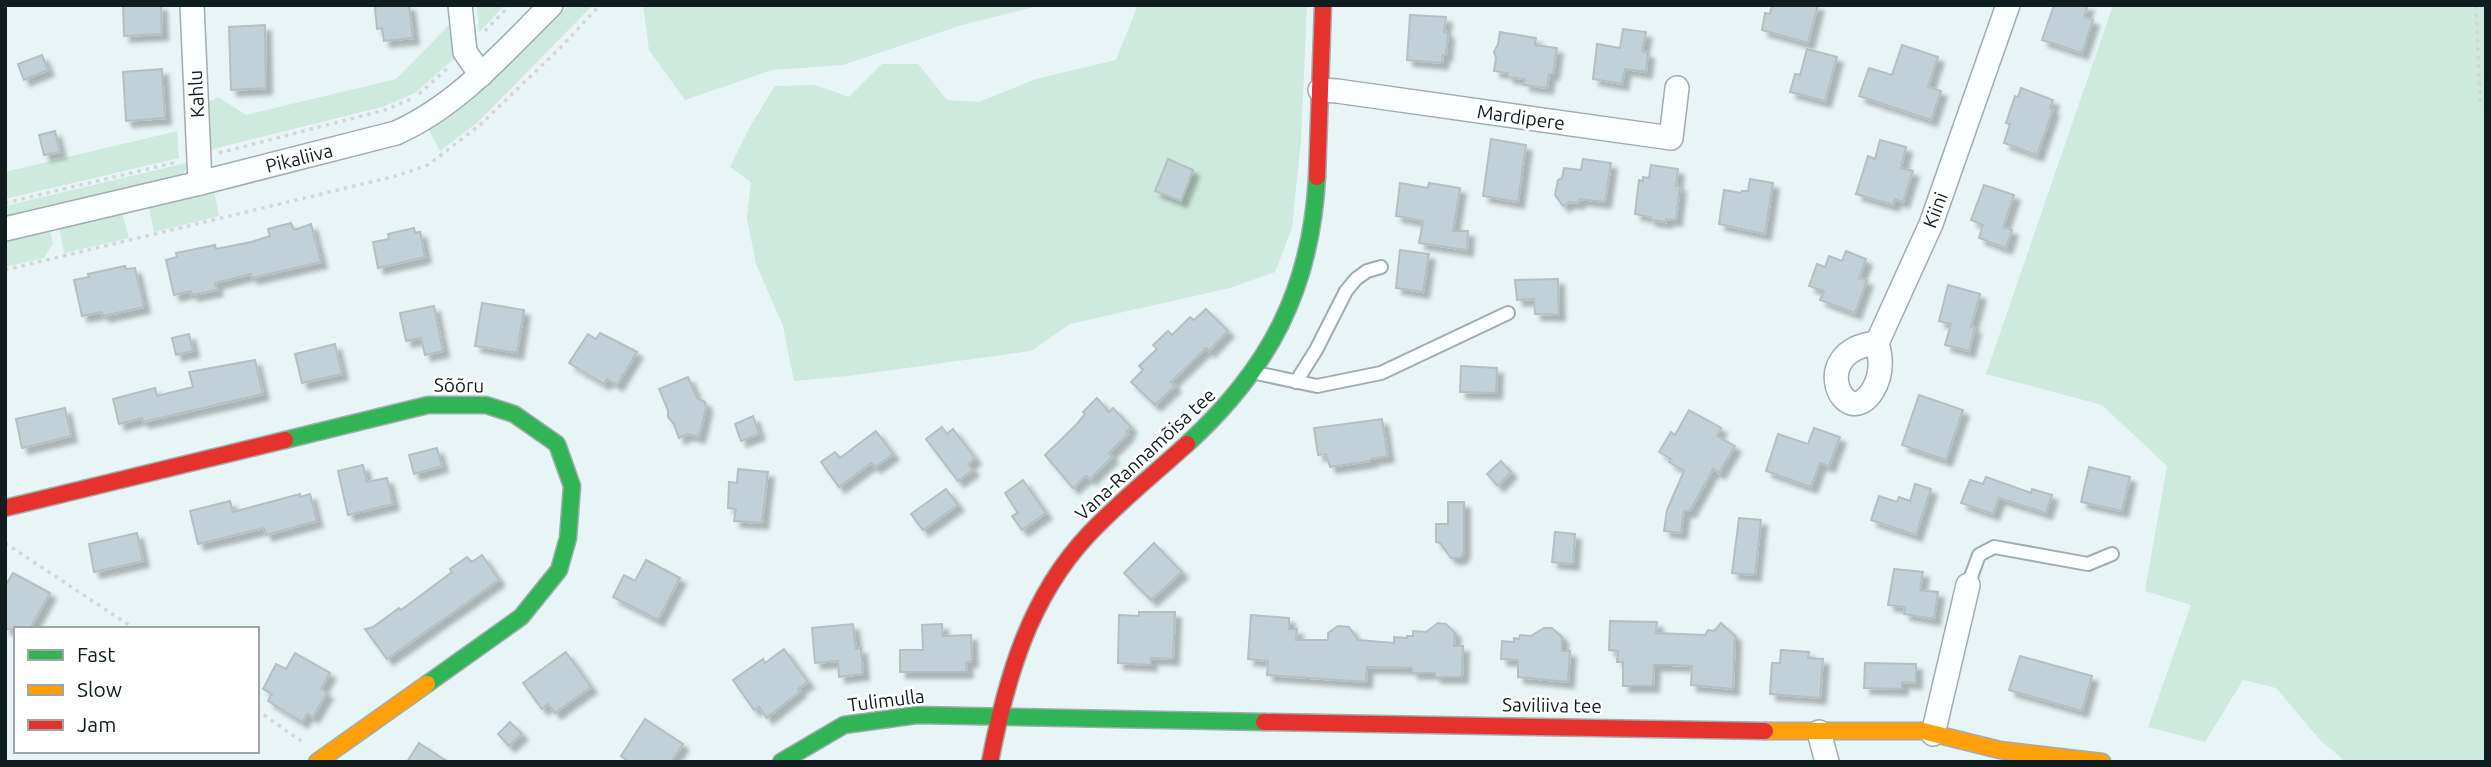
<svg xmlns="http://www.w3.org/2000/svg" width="2491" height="767" viewBox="0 0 2491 767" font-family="Ubuntu,sans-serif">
<defs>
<filter id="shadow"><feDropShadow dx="6" dy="6" stdDeviation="2" flood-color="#0004"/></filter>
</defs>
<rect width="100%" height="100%" fill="#e7f5f7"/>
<g fill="#cee9dd">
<polygon points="477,5 505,5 479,32"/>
<polygon points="569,5 593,5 478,122 440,151 428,128 493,77"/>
<polygon points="643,5 1042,5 962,25 843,65 772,70 685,100 649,50"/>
<polygon points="1138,5 1307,5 1301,140 1292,228 1275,272 1230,288 1070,324 1031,351 848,376 794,381 783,326 756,264 747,218 751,182 730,167 751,125 775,86 815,85 849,97 882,64 918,64 947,100 979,102 1036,79 1116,60"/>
<polygon points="2113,5 2486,5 2486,762 2346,762 2320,740 2276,688 2243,680 2205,742 2148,727 2191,605 2145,591 2167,466 2102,405 1986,374"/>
<polygon points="453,21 456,57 415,93 382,107 205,151 203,105 218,97 246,115 396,79"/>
<polygon points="177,131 179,158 5,199 5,172"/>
<polygon points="190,162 182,176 5,219 5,206"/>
<polygon points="214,191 219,216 154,232 149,208"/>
<polygon points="122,213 129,238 64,253 59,227"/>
<polygon points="50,230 53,243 44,258 5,267 5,240"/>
</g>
<g fill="#c0d1d8" stroke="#b4bfc2" stroke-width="2" filter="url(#shadow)">
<polygon points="123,5 161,5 162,34 124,36"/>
<polygon points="379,5 409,5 413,38 384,41 382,28 377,29 375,8"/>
<polygon points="1772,5 1818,5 1808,43 1762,30 1765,13 1770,14"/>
<polygon points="2054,5 2088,5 2084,17 2093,20 2082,53 2042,40"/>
<polygon points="1410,15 1446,17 1444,32 1448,33 1446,55 1443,55 1442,63 1407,60"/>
<polygon points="265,25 266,88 231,90 229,27"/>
<polygon points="1623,29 1646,32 1642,51 1648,53 1646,72 1625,69 1622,84 1593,79 1597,44 1620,48"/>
<polygon points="1500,32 1536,38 1535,45 1557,48 1553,74 1549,74 1547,88 1524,85 1525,79 1508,77 1508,73 1494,71 1496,58 1494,52 1498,44"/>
<polygon points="1902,45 1938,57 1928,87 1941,91 1931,120 1859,96 1869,68 1892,75"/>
<polygon points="1807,49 1837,57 1825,101 1790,92 1795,74 1800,75"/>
<polygon points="42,55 48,70 24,80 18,64"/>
<polygon points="162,69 165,118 126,121 123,72"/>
<polygon points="2021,88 2053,100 2050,108 2053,110 2037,155 2004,143 2010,124 2006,123 2015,96 2018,97"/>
<polygon points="55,131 60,152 44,155 39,135"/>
<polygon points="1491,139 1526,145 1518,202 1483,196"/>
<polygon points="1880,140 1906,147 1901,168 1913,171 1903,202 1895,199 1893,205 1856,194 1868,156 1875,159"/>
<polygon points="1168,159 1193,170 1181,201 1155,191"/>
<polygon points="1583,159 1611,163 1605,202 1579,199 1578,203 1569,202 1563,206 1555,195 1558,180 1562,178 1564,168 1581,170"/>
<polygon points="1651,165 1678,169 1676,186 1680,186 1676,220 1666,219 1666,222 1650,220 1651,217 1635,214 1639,180 1643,181 1643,177 1649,178"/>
<polygon points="1750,179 1773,183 1765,234 1719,224 1724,190 1741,193 1742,191 1748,191"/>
<polygon points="1400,183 1428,188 1429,183 1460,188 1453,231 1468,231 1467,250 1419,243 1423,221 1396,216"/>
<polygon points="1984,185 2014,195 2003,227 2012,230 2006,248 1979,238 1983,225 1971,220"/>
<polygon points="291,223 294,230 311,224 321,262 252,278 251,274 215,283 217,290 192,295 191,291 174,295 166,260 177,257 176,253 215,245 216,249 251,242 270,236 268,229"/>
<polygon points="414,228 415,233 420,232 425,257 378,268 373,242 389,239 388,234"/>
<polygon points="1400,250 1429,254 1423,292 1396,288"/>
<polygon points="1846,251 1866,259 1859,278 1867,280 1855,313 1820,300 1824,291 1809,286 1817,264 1825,267 1829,256 1842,261"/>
<polygon points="125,266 126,269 135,268 144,307 103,316 102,312 82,316 74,280 89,277 88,274"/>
<polygon points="1558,279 1559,315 1535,314 1534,299 1517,300 1515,280"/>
<polygon points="1948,285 1980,294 1971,327 1975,328 1969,351 1945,345 1951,324 1939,321"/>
<polygon points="482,303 524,310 517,353 475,346"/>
<polygon points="434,306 443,351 425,355 421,338 406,341 400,313"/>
<polygon points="1206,309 1228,331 1209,351 1206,348 1171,382 1175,386 1155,405 1131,382 1143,370 1139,366 1157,349 1153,345 1168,331 1172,335 1190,317 1194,320"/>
<polygon points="600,333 637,352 617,385 607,379 604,384 569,363 588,334 596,339"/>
<polygon points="189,334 193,351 176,355 172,338"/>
<polygon points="335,344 342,374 302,383 295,354"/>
<polygon points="255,360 263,394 143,422 142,418 119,424 113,399 155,388 157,396 193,387 189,372"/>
<polygon points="1461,366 1497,368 1496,393 1460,392"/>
<polygon points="688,377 697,398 705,402 706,408 699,437 687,434 679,438 674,424 668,417 668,410 659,389"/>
<polygon points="1919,395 1963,410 1946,460 1902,445"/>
<polygon points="1097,398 1109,412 1113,408 1131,427 1126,432 1128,434 1109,453 1112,457 1090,479 1086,476 1073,488 1045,455 1076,425 1085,414 1083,412"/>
<polygon points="65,408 71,436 22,448 16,419"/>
<polygon points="1689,410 1721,428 1717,436 1735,446 1719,473 1713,469 1690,511 1684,511 1681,533 1664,531 1667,510 1684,471 1669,462 1671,459 1659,452 1671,432 1675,435"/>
<polygon points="753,416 759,434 741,441 735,424"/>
<polygon points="1382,419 1388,456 1371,459 1371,461 1330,467 1326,454 1318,455 1314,428"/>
<polygon points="942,427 947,434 953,429 975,458 968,464 973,470 958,481 926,439"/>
<polygon points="1814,428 1840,437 1829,466 1820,463 1811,487 1766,471 1778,434 1808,444"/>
<polygon points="876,431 893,454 875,467 871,463 839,487 821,462 835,452 840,458"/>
<polygon points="437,448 442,466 414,474 409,455"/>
<polygon points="1501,461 1511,472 1498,486 1487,474"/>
<polygon points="363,465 367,482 387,478 393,504 348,515 338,471"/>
<polygon points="2089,467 2130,477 2122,511 2081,502"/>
<polygon points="738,469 768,472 762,523 734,521 736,509 728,508 729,482 737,483"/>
<polygon points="1986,477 2031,493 2032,489 2052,495 2046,513 1999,498 1993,514 1961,503 1970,480 1983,484"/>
<polygon points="1023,480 1046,513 1022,530 1012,516 1018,513 1005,493"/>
<polygon points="1915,484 1931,489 1916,535 1871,520 1879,496 1897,502 1899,497 1910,501"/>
<polygon points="946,489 958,505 923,530 911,514"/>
<polygon points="300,494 300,497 310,494 317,521 266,535 264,528 198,544 190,511 230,501 233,512"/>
<polygon points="1448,502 1464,502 1464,552 1460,558 1451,558 1440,543 1436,542 1436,524 1448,524"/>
<polygon points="1739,518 1761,520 1755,575 1732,573"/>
<polygon points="1555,532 1575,534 1573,564 1552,562"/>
<polygon points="137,533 143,561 94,572 89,544"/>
<polygon points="1154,543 1182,572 1151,600 1124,573"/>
<polygon points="482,555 499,580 387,659 365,629 373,627 399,608 401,610 452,572 450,569 467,557 472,562"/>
<polygon points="646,560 680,578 658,620 613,597 624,575 635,581"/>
<polygon points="1894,569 1923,572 1920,590 1938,592 1934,619 1904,614 1905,607 1888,605"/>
<polygon points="13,573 50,593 30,629 5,629 5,586"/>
<polygon points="1139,612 1175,612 1173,659 1151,658 1151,665 1118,663 1119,615 1139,616"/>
<polygon points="1251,615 1289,618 1289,629 1297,629 1296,640 1328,640 1328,633 1338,626 1349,627 1358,640 1394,643 1394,637 1407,638 1407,636 1413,636 1413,631 1426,632 1438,623 1446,624 1455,633 1454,646 1463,646 1462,677 1435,677 1435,673 1412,673 1412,668 1367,667 1366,682 1267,675 1268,661 1248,659"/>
<polygon points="1610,621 1657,622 1656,633 1705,635 1708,630 1714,631 1721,623 1735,636 1733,689 1691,685 1692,666 1672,665 1654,665 1653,686 1623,686 1623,662 1617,662 1618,651 1609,650"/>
<polygon points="853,624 856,649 861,648 863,674 839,677 838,661 815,663 812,628"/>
<polygon points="942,624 943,636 971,635 972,661 966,662 967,672 900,672 900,650 923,650 922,625"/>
<polygon points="1544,628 1552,628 1562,637 1562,651 1570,651 1568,682 1518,677 1518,660 1501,659 1502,641 1514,642 1514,638 1519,639 1520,635 1531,636"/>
<polygon points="784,649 808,682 798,689 800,691 767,718 759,707 754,710 733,680 763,659 765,663"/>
<polygon points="1781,650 1809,652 1808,658 1823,659 1820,698 1770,694 1772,663 1780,663"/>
<polygon points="566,652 591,687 555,713 548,704 542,709 523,683"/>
<polygon points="295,653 330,673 321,689 327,693 313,717 307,714 302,722 268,701 272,694 263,689 276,664 286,669"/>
<polygon points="2020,656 2092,676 2082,711 2009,690"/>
<polygon points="1865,663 1916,664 1916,683 1902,682 1902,689 1864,688"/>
<polygon points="645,719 683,744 671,762 629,762 621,756"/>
<polygon points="510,722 522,734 509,746 498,734"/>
<polygon points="419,743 448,762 407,762"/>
</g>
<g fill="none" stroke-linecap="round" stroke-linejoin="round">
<g stroke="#a0acae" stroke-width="16">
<g id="lane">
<polyline points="1256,373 1317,386 1381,373 1508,313"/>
<polyline points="1296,382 1316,350 1346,291 1356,279 1367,271 1381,267"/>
<polyline points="1968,585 1979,555 1994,547 2088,564 2112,554"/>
</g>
</g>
<g stroke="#a0acae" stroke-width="26">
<g id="street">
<polyline points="192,5 200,183"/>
<polyline points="460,5 465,52 481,75"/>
<polyline points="1320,90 1337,91 1671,138 1677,88"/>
<path d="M5 229 200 183 396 133C457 106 504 52 551 5"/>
<path d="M1877 343C1805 350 1845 436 1873 390 1882 375 1882 360 1877 343L1931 224 2008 5"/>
<polyline points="1819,732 1827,762"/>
<polyline points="1933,734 1968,585"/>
</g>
</g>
<g stroke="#a0acae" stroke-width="19">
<g id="fast">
<polyline points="285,440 428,405 486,405 514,414 557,444 572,486 568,538 559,570 521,617 427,684"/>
<path d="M1187 444C1269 369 1311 290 1317 177"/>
<polyline points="781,762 844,725 917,715 1264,722"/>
</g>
</g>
<g stroke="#a0acae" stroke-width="19">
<g id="slow">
<polyline points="1765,731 1923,731 2000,750 2102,762"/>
<polyline points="317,762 427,684"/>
</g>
</g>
<g stroke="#a0acae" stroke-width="19">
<g id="jam">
<polyline points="1317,177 1323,5"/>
<polyline points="5,508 285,440"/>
<polyline points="1264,722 1765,731"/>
<path d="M990 762C1006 679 1029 598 1088 535 1119 502 1154 474 1187 444"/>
</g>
</g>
<g stroke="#d2d6d7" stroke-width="3.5" stroke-dasharray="3.5 5" stroke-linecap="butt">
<polyline points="2476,5 2480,100 2486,108"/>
<polyline points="485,31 510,5"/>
<polyline points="419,94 450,66"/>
<polyline points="219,153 385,110 413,98"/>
<polyline points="5,203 177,162"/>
<polyline points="5,270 396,176 428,165 481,124 561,47 600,5"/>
<polyline points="5,543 135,629"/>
<polyline points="257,710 301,741"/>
</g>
<use href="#lane" stroke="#fbfefe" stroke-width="12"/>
<use href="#street" stroke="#fbfefe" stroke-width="23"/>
<use href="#fast" stroke="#30b455" stroke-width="16"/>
<use href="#slow" stroke="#ff9f0a" stroke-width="16"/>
<use href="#jam" stroke="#e5322d" stroke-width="16"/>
</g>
<g text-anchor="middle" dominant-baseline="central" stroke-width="5" stroke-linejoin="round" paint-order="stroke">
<g font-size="19" fill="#101d1e" stroke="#fff">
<text transform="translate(196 94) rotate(-93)">Kahlu</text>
<text transform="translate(1521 117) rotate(8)">Mardipere</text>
<text transform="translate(299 158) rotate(-14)">Pikaliiva</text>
<text transform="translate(1935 210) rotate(-69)">Kiini</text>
<text transform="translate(459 385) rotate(1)">Sõõru</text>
<text transform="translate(1145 454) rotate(-43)">Vana-Rannamõisa tee</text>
<text transform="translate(886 700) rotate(-7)">Tulimulla</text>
<text transform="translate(1552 705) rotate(1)">Saviliiva tee</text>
</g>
</g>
<rect width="2491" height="767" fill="none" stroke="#101d1e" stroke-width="14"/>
<rect x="14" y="627" width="245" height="126" fill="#ffffff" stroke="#9fa5a5" stroke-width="2"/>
<rect x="28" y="650" width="35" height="10" fill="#30b455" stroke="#9fa5a5" stroke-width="2"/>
<text x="77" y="662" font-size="21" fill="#101d1e">Fast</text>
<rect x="28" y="685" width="35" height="10" fill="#ff9f0a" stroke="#9fa5a5" stroke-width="2"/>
<text x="77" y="697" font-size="21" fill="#101d1e">Slow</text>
<rect x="28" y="720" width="35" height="10" fill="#e5322d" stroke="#9fa5a5" stroke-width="2"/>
<text x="77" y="732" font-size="21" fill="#101d1e">Jam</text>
</svg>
